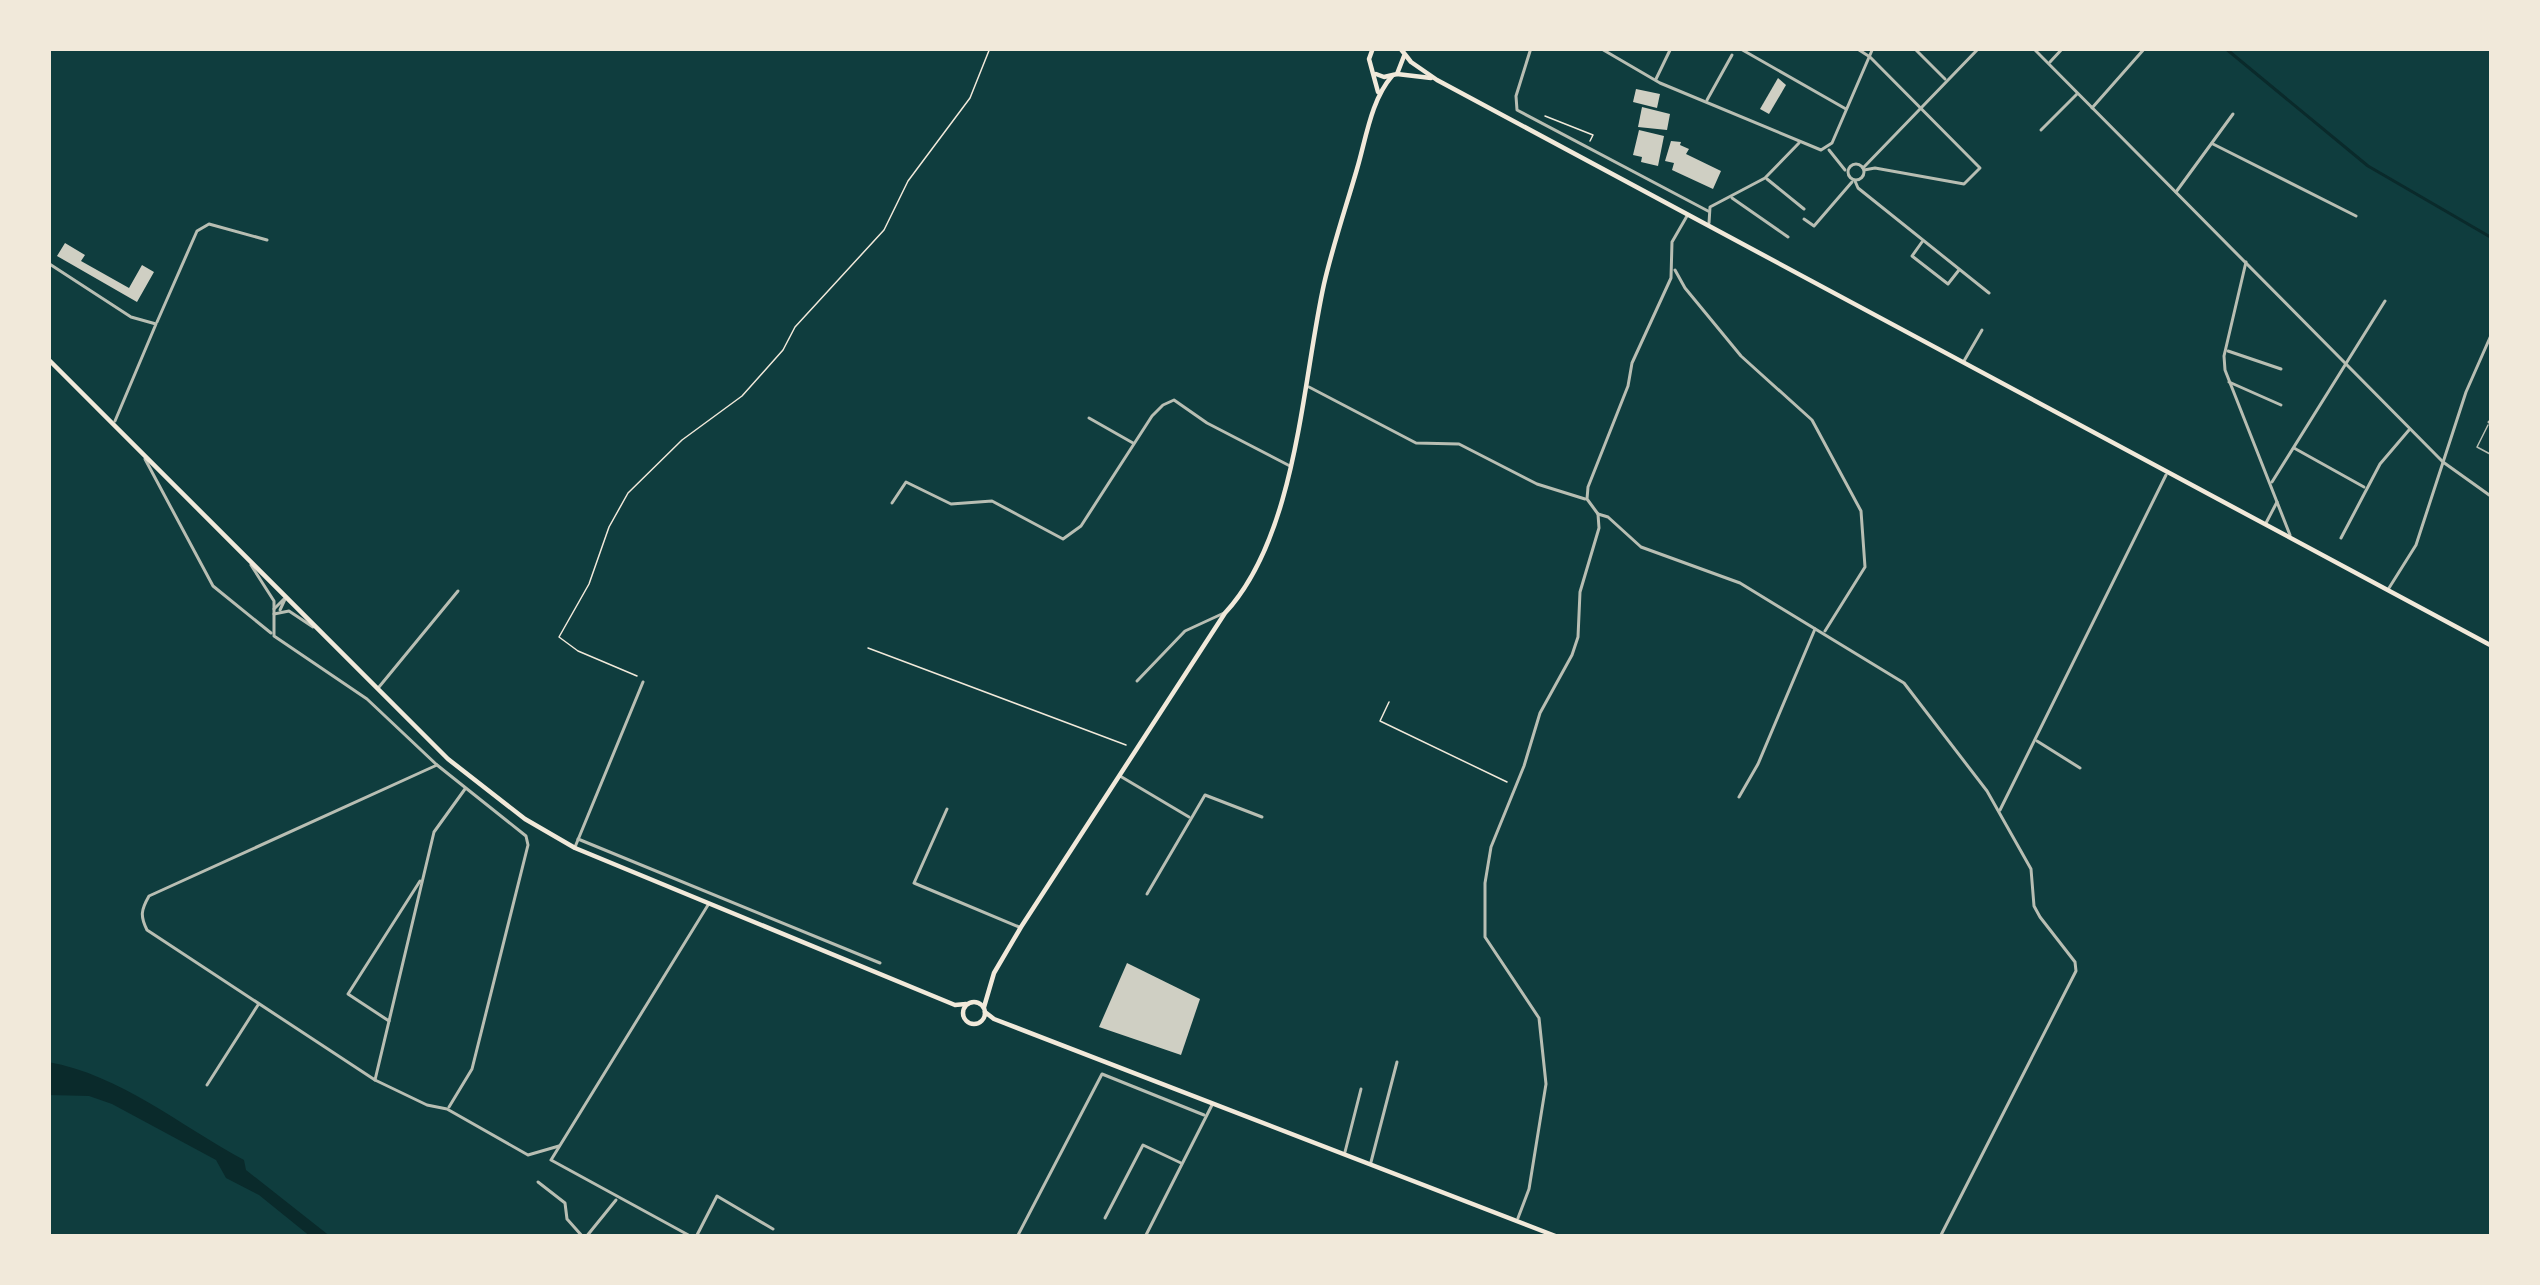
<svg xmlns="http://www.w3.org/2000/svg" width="2540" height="1285" viewBox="0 0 2540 1285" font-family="Jost,sans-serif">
<rect width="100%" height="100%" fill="#0f3d3e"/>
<path fill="#0a2a2b" d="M48 1062C121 1075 179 1125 244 1160L246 1170 331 1237H311L259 1195 226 1178 216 1160 112 1104 89 1096 48 1095Z"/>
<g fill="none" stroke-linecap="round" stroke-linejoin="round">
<polyline stroke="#0a2a2b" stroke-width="3" points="2225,48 2368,166 2492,238"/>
</g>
<g fill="#cfcfc3">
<polygon points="1778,78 1786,85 1769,114 1760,109"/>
<polygon points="1636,89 1660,94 1657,108 1633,102"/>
<polygon points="1642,107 1670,114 1667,130 1638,127"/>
<polygon points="1639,130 1664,136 1658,166 1641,162 1642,157 1633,155"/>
<polygon points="1671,141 1681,142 1680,145 1689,149 1686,154 1721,171 1713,189 1672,170 1674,163 1665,161"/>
<polygon points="65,243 85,255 81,261 129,288 142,265 154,272 137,302 57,256"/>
<polygon points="1127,963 1200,999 1181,1055 1099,1027"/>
</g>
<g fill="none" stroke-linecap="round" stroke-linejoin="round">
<g stroke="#f1e9da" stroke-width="1.5">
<polyline points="1545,116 1593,135 1590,141"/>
<polyline points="868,648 1126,745"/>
<polyline points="637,676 578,651 559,637 589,584 609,527 628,493 682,440 742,396 783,350 795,327 884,230 908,181 970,98 990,48"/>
<polyline points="1389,702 1380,721 1507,782"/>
</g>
<polyline stroke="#b8beb3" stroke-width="1.5" points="2488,425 2477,447 2490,454 2492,451"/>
<g stroke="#b8beb3" stroke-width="3">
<polyline points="1531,48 1516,96 1517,110 1708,211"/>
<polyline points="1600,48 1660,83 1821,150 1832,143 1873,48"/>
<polyline points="1739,48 1846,109"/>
<polyline points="1856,48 1870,57 1980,168 1964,184 1875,168 1864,170"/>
<polyline points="1914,48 1945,79"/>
<polyline points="2050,62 2063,48"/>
<polyline points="1656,79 1671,48"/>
<polyline points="1707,100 1732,55"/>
<polyline points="2092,108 2145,48"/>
<polyline points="2041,130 2077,94"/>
<polyline points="2213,144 2356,216"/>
<polyline points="1829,150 1845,170"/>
<circle cx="1856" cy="172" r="8"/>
<polyline points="1863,168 1979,48"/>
<polyline points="1767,179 1804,209"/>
<polyline points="1855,181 1858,188 1989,293"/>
<polyline points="2176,192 2233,114"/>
<polyline points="1732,198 1788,237"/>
<polyline points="1804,219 1814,226 1852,182"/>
<polyline points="1709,223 1710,207 1765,178 1799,143"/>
<polyline points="1922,242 1912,256 1948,284 1959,270"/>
<polyline points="2246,262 2224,356 2225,370 2290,535"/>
<polyline points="48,263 131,317 156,324 115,421"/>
<polyline points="1675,270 1685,288 1741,356 1812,420 1861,511 1865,567 1825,631"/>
<polyline points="157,322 197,231 209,224 267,240"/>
<polyline points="2228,351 2281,369"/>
<polyline points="1964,361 1982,330"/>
<polyline points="2229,382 2281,405"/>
<polyline points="1309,387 1416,443 1459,444 1537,484 1585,499"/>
<polyline points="1089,418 1133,443"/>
<polyline points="2489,422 2492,424"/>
<polyline points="2294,448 2364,487"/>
<polyline points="145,459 213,586 271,633"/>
<polyline points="2272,482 2385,301"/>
<polyline points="892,503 906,482 951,504 992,501 1063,539 1081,526 1152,416 1163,405 1174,400 1207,423 1290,466"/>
<polyline points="1598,514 1608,517 1641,547 1740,583 1904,683 1987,791 2031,869 2034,906 2040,917 2075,962 2076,971 1940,1237"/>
<polyline points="2266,523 2277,502"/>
<polyline points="2341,538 2380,464 2409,430"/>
<polyline points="251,565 274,601 274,636 367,699 437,765 526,836 528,845 472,1069 449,1107"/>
<polyline points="2389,588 2416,545 2466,392 2492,333"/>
<polyline points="274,609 286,597 280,610"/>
<polyline points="274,614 289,611 313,627"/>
<polyline points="1137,681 1185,631 1224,613"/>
<polyline points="379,687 458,591"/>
<polyline points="2037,741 2080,768"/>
<path d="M437 765 149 896C141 910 140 916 147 930L375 1080 427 1105 447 1109 528 1155 559 1146"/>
<polyline points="1120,776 1189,817"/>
<polyline points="1739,797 1758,764 1815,629"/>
<polyline points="947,809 914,883 1019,927"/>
<polyline points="2000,810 2166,475"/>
<polyline points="578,839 880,963"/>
<polyline points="575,847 643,682"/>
<polyline points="1147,894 1205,795 1262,817"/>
<polyline points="389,1021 348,994 420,881"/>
<polyline points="375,1080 434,832 465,789"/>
<polyline points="207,1085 258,1005"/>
<polyline points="1345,1152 1361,1089"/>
<polyline points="1371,1162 1397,1062"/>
<polyline points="538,1182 565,1203 567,1219 583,1237"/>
<polyline points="1105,1218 1143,1145 1181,1163"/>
<polyline points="1518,1218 1529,1189 1546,1084 1539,1018 1485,937 1485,883 1491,847 1524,766 1540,713 1572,655 1578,637 1580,592 1599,528 1598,514 1587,499 1588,487 1628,386 1632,363 1671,278 1672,242 1687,216"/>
<polyline points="586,1237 616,1200"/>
<polyline points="692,1237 551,1160 708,905"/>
<polyline points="696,1237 717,1196 773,1229"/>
<polyline points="1017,1237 1102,1074 1204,1115"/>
</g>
<g stroke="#b8beb3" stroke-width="3">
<polyline points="2033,48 2443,462 2492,497"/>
<polyline points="1145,1237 1212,1105"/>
</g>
<g stroke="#f1e9da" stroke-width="4.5">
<polyline points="1373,48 1369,59 1378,92"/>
<polyline points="1400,48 1411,62 1437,80 2492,646"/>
<polyline points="1376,74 1384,77 1397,74 1404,56"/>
<polyline points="1397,74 1431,78"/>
<path d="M984 1007 994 973 1021 927 1225 613C1297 535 1302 383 1324 284 1333 245 1346 207 1357 169 1366 139 1371 100 1392 76"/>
</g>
<g stroke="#f1e9da" stroke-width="4.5">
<polyline points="48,359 448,759 525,819 575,848 955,1005 966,1004"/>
<circle cx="974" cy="1013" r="11"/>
<polyline points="985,1012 994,1019 1558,1237"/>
</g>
</g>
<rect width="2540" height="1285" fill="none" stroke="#f1e9da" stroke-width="102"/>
</svg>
